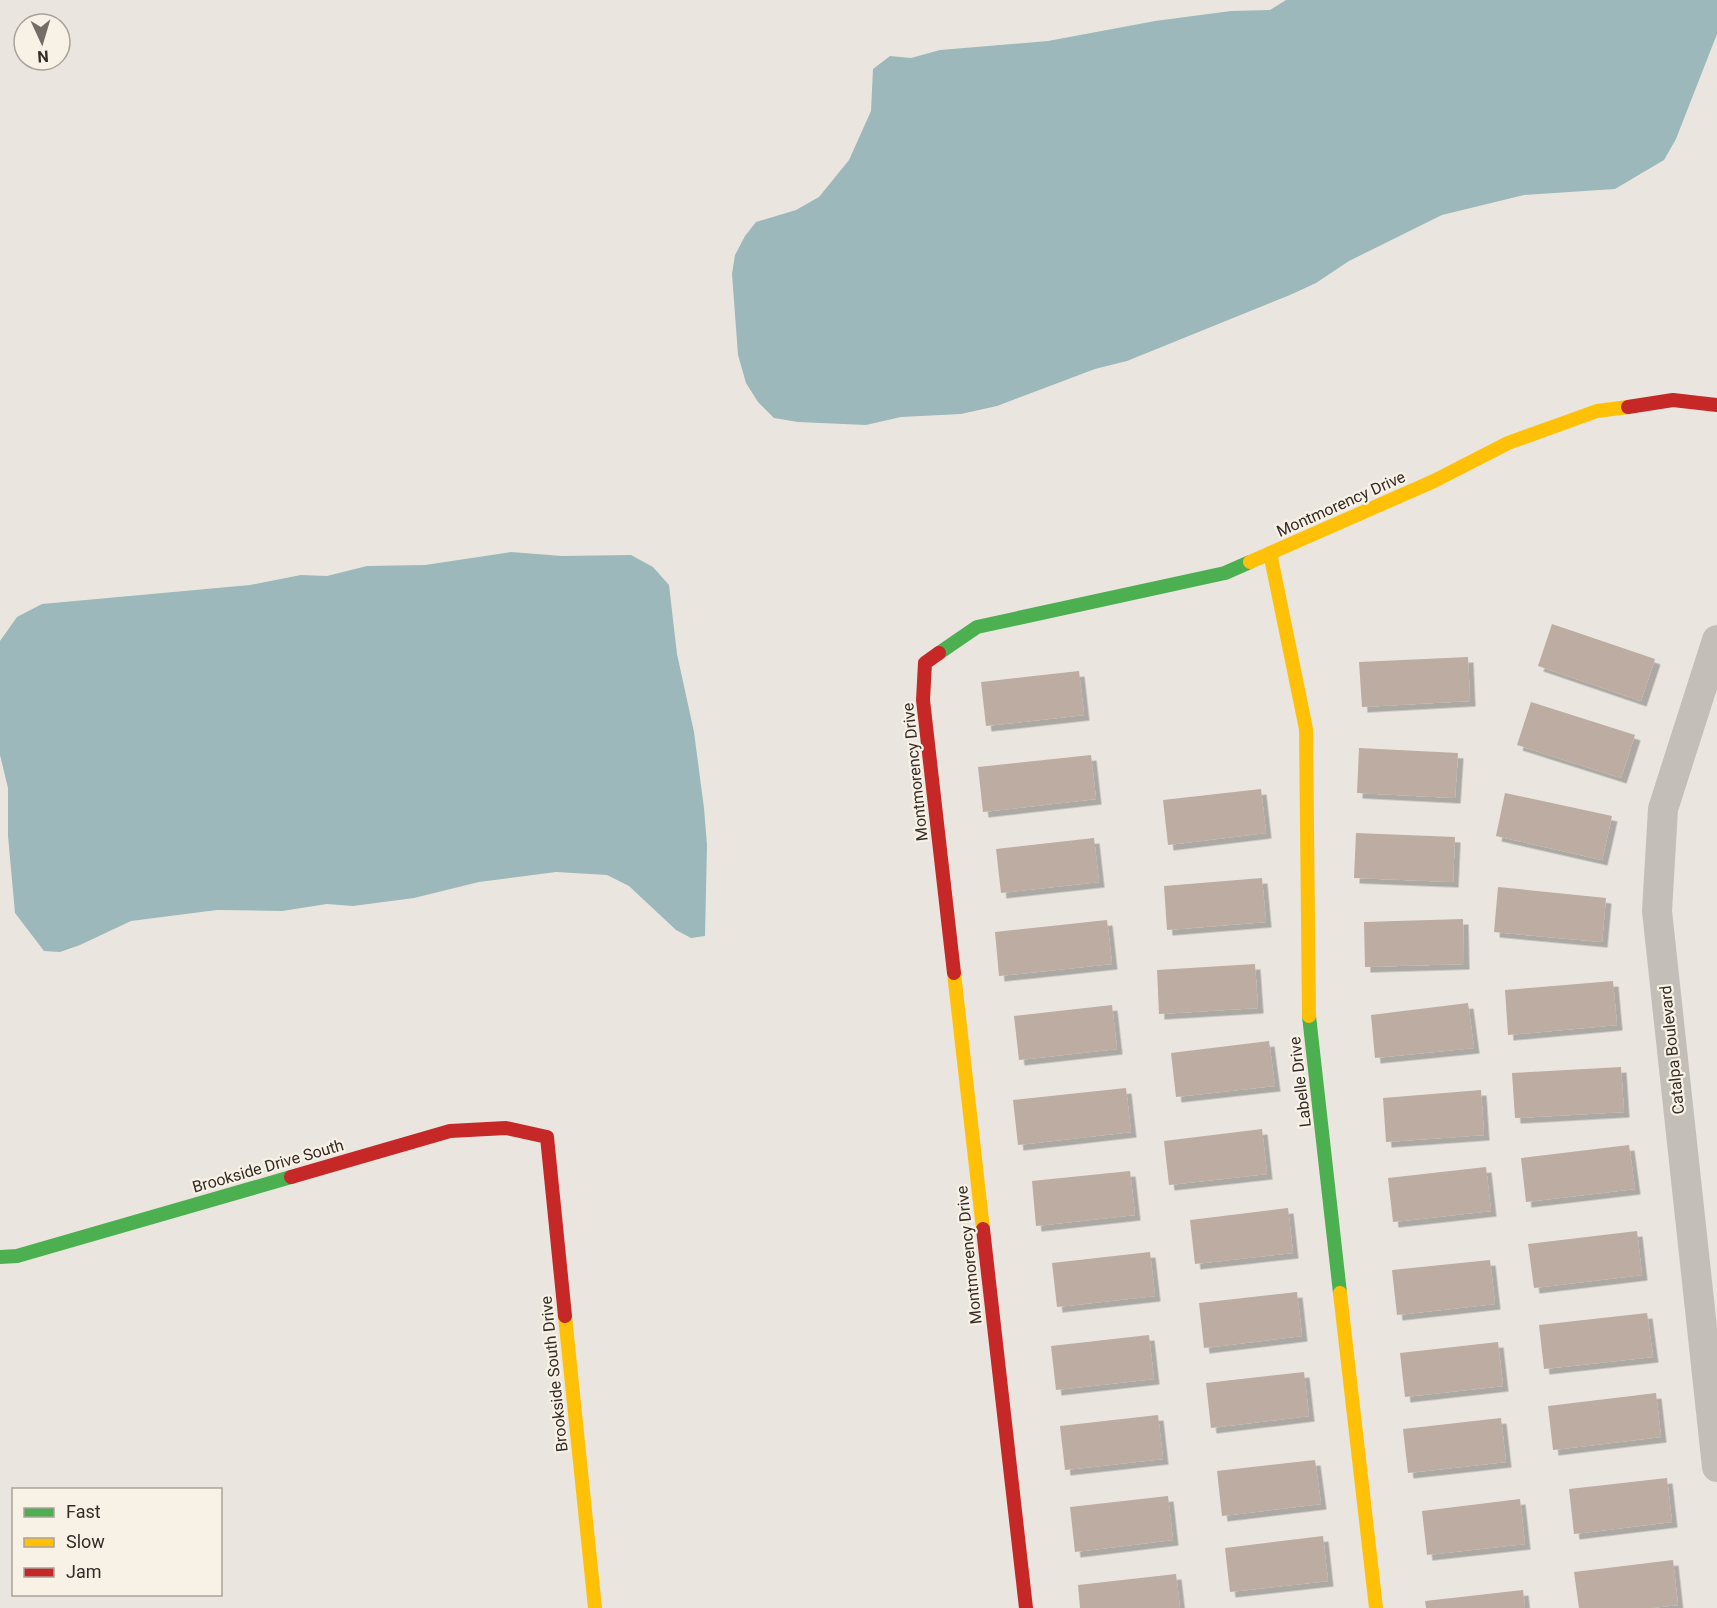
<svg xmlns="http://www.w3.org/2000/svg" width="1717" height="1608" viewBox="0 0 1717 1608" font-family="Roboto,sans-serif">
<defs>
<filter id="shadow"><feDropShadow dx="5.5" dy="5.5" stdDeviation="0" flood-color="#0004"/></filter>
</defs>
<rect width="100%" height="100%" fill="#eae6df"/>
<g fill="#9cb8ba">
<polygon points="1286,0 1717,0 1717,34 1676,139 1664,160 1615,189 1524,195 1442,215 1349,261 1316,283 1290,295 1127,361 1095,369 997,406 961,414 901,417 866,425 798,422 774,418 758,402 746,383 738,355 732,274 735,255 745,236 756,222 796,210 819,197 849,160 871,111 873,69 890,56 911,58 940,50 1048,41 1155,21 1231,11 1270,10"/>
<polygon points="511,552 562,556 631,555 653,567 669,585 677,654 694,732 704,808 707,845 705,936 691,938 676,930 629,886 607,875 556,872 479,882 414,898 353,906 327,904 282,911 217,910 131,921 80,945 60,952 44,951 15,913 8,836 8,788 0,755 0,641 17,617 42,604 250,585 301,575 327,576 367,566 425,565"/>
</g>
<g fill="#bdaca2" filter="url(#shadow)">
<polygon points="1552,624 1655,659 1641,701 1538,666"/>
<polygon points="1468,657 1470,701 1362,707 1359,662"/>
<polygon points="1079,671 1084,715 986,726 981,682"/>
<polygon points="1531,702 1635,735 1621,778 1517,745"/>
<polygon points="1359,748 1458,753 1455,798 1357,793"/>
<polygon points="1091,755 1096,799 983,812 978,767"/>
<polygon points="1261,789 1266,833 1168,845 1163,800"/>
<polygon points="1505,793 1612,816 1602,860 1496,836"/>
<polygon points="1356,833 1455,837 1453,882 1354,878"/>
<polygon points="1094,838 1099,882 1001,893 996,849"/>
<polygon points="1262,878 1266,922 1167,930 1164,886"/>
<polygon points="1498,887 1606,898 1602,942 1494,932"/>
<polygon points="1463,919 1464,964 1365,967 1364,922"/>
<polygon points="1107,920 1112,964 999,976 995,932"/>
<polygon points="1255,964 1258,1008 1159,1014 1157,970"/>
<polygon points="1613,981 1617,1025 1508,1035 1505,990"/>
<polygon points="1468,1003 1474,1048 1375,1058 1371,1015"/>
<polygon points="1112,1005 1117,1049 1019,1060 1014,1016"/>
<polygon points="1269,1041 1275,1086 1176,1097 1171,1053"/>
<polygon points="1621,1067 1624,1112 1515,1118 1512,1073"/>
<polygon points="1126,1088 1131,1132 1018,1145 1013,1100"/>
<polygon points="1481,1090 1484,1135 1386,1142 1383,1098"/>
<polygon points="1262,1129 1267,1174 1169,1185 1164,1141"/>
<polygon points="1629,1145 1635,1189 1526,1202 1521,1158"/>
<polygon points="1486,1167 1491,1211 1393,1222 1388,1178"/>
<polygon points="1130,1171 1135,1215 1036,1226 1032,1181"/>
<polygon points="1288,1208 1293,1253 1195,1264 1190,1220"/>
<polygon points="1637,1231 1642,1275 1534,1288 1528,1244"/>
<polygon points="1150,1252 1155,1296 1057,1307 1052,1263"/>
<polygon points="1490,1260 1495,1304 1397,1315 1392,1270"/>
<polygon points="1297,1292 1302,1336 1204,1348 1199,1303"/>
<polygon points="1647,1313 1653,1357 1544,1369 1539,1325"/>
<polygon points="1149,1335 1154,1379 1056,1390 1051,1346"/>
<polygon points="1498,1342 1503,1386 1405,1397 1400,1353"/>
<polygon points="1304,1372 1309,1416 1211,1428 1206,1383"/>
<polygon points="1656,1393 1661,1437 1553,1450 1548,1406"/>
<polygon points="1158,1415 1163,1459 1065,1470 1060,1426"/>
<polygon points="1501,1418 1506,1462 1408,1473 1403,1429"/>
<polygon points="1315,1460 1321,1504 1222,1516 1217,1471"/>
<polygon points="1667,1478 1672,1522 1574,1534 1569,1489"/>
<polygon points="1168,1496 1173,1540 1075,1552 1070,1507"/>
<polygon points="1520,1499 1525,1544 1427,1555 1422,1511"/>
<polygon points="1323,1536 1328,1581 1230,1592 1225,1548"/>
<polygon points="1673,1560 1678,1605 1651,1608 1579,1608 1574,1572"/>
<polygon points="1176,1574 1180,1608 1080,1608 1078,1585"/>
<polygon points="1523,1590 1525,1608 1426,1608 1425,1601"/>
</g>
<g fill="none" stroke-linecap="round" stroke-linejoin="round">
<polyline stroke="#c3beb8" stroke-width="30" points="1717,640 1663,809 1657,911 1717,1467"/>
<g stroke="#4caf50" stroke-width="14">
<polyline points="939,653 977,627 1225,573 1250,562"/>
<polyline points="1309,1016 1340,1293"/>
<polyline points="0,1257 17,1256 291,1177"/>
</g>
<g stroke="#ffc107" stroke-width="14">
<polyline points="1270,553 1306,729 1309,1016"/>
<polyline points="1250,562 1434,481 1508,443 1597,411 1628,407"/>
<polyline points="954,973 983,1229"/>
<polyline points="1340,1293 1376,1608"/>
<polyline points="565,1316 595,1608"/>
</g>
<g stroke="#c62828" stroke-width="14">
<polyline points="1628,407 1673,400 1717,405"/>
<polyline points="939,653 925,663 923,700 954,973"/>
<polyline points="291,1177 450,1131 506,1128 547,1137 565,1316"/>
<polyline points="983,1229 1026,1608"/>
</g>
</g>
<g text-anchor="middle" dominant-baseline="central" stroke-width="4.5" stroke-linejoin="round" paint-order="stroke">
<g font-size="16" fill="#342c27" stroke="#f8f1e6">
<text transform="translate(1341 504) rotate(-24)">Montmorency Drive</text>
<text transform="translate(915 772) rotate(-96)">Montmorency Drive</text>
<text transform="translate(1672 1050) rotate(-96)">Catalpa Boulevard</text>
<text transform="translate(1300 1082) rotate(-97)">Labelle Drive</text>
<text transform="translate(268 1166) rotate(-16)">Brookside Drive South</text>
<text transform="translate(969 1255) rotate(-96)">Montmorency Drive</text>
<text transform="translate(554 1374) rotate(-96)">Brookside South Drive</text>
</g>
</g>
<rect x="12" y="1488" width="210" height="108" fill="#f8f1e6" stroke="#aaa29a" stroke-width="1.5"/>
<rect x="24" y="1508" width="30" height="9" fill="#4caf50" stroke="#aaa29a" stroke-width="1.5"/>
<text x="66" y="1518" font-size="18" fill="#342c27">Fast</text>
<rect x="24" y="1538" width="30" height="9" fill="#ffc107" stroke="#aaa29a" stroke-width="1.5"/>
<text x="66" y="1548" font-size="18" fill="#342c27">Slow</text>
<rect x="24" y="1568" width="30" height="9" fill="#c62828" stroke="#aaa29a" stroke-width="1.5"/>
<text x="66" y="1578" font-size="18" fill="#342c27">Jam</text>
<g transform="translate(42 42) rotate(176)"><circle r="28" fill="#f8f1e6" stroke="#aaa29a" stroke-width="1.5"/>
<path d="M0-4.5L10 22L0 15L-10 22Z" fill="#746d67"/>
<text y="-9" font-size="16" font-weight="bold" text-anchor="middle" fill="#342c27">N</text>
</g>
</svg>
